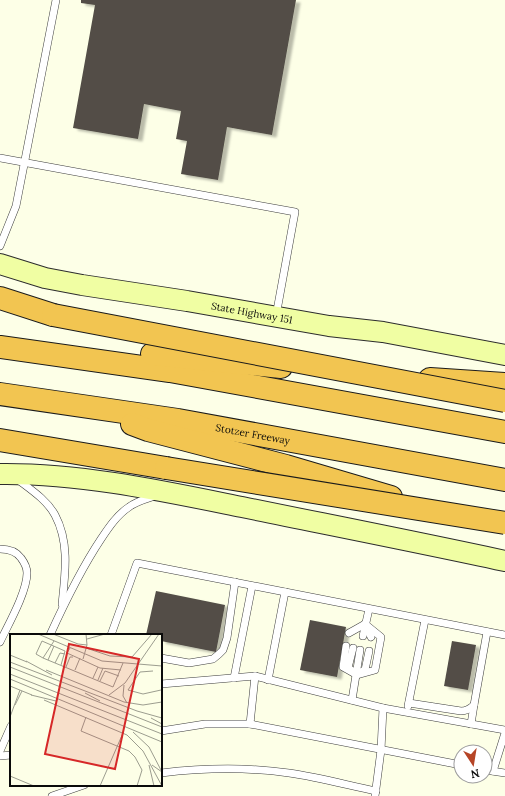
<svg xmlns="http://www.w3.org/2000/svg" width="505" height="796" viewBox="0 0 505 796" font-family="Lora,serif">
<defs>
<filter id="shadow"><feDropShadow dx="4.5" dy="2.5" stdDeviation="1" flood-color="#0004"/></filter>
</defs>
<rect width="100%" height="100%" fill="#fdffe7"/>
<g fill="#524e46" filter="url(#shadow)">
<polygon points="81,0 296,0 272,135 227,127 218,180 181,174 187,141 176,139 181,111 144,104 138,139 73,128 95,5 81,3"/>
<polygon points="156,591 225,605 216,652 161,641 161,635 146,635"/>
<polygon points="310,620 346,627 337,677 300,670"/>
<polygon points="452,641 476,645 468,690 444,686"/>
</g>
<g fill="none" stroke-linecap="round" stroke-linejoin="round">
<g stroke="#3d3d3d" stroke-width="8">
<g id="lane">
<polyline points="0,158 295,212 276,316"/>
<polyline points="0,246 16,206 56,0"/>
<path d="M17 479C30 489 47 500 55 515 70 543 65 575 62 604"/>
<path d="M0 549C9 549 16 551 21 558 24 562 27 568 27 573 27 592 8 625 0 642"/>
<polyline points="366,626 371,637"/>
<polyline points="349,633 365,624"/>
<path d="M50 635C65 602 81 569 101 539 109 527 117 515 129 507 137 501 146 499 155 496"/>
<polyline points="111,635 137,563 505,635"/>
<polyline points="363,636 369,609"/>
<polyline points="346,646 343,667 357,675 375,670 381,637 365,624"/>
<polyline points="353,648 348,668 354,672"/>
<polyline points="161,658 189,663 213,659 219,654 223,650 227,638 235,582"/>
<polyline points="359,673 365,670 369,651"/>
<polyline points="234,678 252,586"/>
<polyline points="268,680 285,592"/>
<polyline points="161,684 255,676 383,708 505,730"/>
<polyline points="352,700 360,650"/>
<path d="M409 703 461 711C467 711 470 709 474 705L487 632"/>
<polyline points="408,706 425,620"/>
<polyline points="250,724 255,676"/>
<polyline points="471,724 474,705"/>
<polyline points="161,731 205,724 250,724 461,765"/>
<polyline points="0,751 11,726"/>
<polyline points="0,756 11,755"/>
<polyline points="485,770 505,773"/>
<polyline points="493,771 505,733"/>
<path d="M161 773C203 768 247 767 289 773 318 777 347 785 376 791"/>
<polyline points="52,796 84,785"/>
<polyline points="375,796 381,750 383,708"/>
</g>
</g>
<g stroke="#2c2c2c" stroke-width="22">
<g id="secondary">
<path id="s1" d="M0 264 45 278 82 285 187 301 329 326 383 332 505 355"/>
<path d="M0 474C81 473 163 491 242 507 330 525 417 542 505 561"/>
</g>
</g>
<g stroke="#1b1b1b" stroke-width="24">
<g id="highway">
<polyline points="0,298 53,315"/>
<polyline points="0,347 170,371 505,432"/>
<polyline points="152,354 281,367"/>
<polyline points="430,379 505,384"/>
<path id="s2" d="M0 394 178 420 505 480"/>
<polyline points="132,424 148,430 286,466 391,497"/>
<polyline points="0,440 166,468"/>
</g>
</g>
<use href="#lane" stroke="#fff" stroke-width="7"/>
<use href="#secondary" stroke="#f0fea3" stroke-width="20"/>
<use href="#highway" stroke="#f2c551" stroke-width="22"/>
<g stroke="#1b1b1b" stroke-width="24" stroke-linecap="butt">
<g id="highway-bridge">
<polyline points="53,315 505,401"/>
<polyline points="166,468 505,523"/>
</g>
</g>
<use href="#highway-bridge" stroke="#f2c551" stroke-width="22"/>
</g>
<g text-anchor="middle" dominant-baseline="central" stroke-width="4" stroke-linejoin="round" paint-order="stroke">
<g font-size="10" fill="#0a0a0a" stroke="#fff">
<text stroke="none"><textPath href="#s1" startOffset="257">State Highway 151</textPath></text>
<text stroke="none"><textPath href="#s2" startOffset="256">Stotzer Freeway</textPath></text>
</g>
</g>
<g transform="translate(10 634)">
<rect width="152" height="152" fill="#fdffe7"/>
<path fill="none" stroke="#9c9d8f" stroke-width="1" d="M28 0 92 27 152 32M43 0 68 10 77 11M77 5 95 0M44 7 33 24 103 53 113 29M60 14 57 19 90 34 111 36M76 14 100 22 122 23 142 0M0 21 17 28M33 24 26 20 32 7 55 17 51 31M73 25 77 11 76 0M38 26 44 12M16 27 42 41M0 28 127 77 152 84M45 29 50 19 55 20M0 33 152 93M56 33 60 23H63M36 36 114 68 133 71 152 68M65 36 70 24M143 37 130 38 118 56 133 60 151 56M0 40 152 100M83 44 88 33M0 45 152 108M88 46 93 34M90 47 95 37 109 42M114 51 113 62 117 69M0 52 22 61M75 59 90 67M21 61 46 67M99 61 115 49 149 0M34 66 117 101 133 117 152 152M5 71 12 57M0 83 10 56M76 83 71 97 119 117 125 123 132 136 127 152M141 84 152 90M123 98 139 113 152 138M139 131 144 152M142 131 152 138M0 142 24 152M90 152 113 99"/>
<path fill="#d62828" fill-opacity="0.15" stroke="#d62828" stroke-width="2" d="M59 10 129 25 105 135 35 120Z"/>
<rect width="152" height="152" fill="none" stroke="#0a0a0a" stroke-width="2"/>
</g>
<g transform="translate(473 764) rotate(168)"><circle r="19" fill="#ffffff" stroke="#9d9d9d"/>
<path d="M0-3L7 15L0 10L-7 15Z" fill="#b64526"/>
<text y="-6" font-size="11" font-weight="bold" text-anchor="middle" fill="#0a0a0a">N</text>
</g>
</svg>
